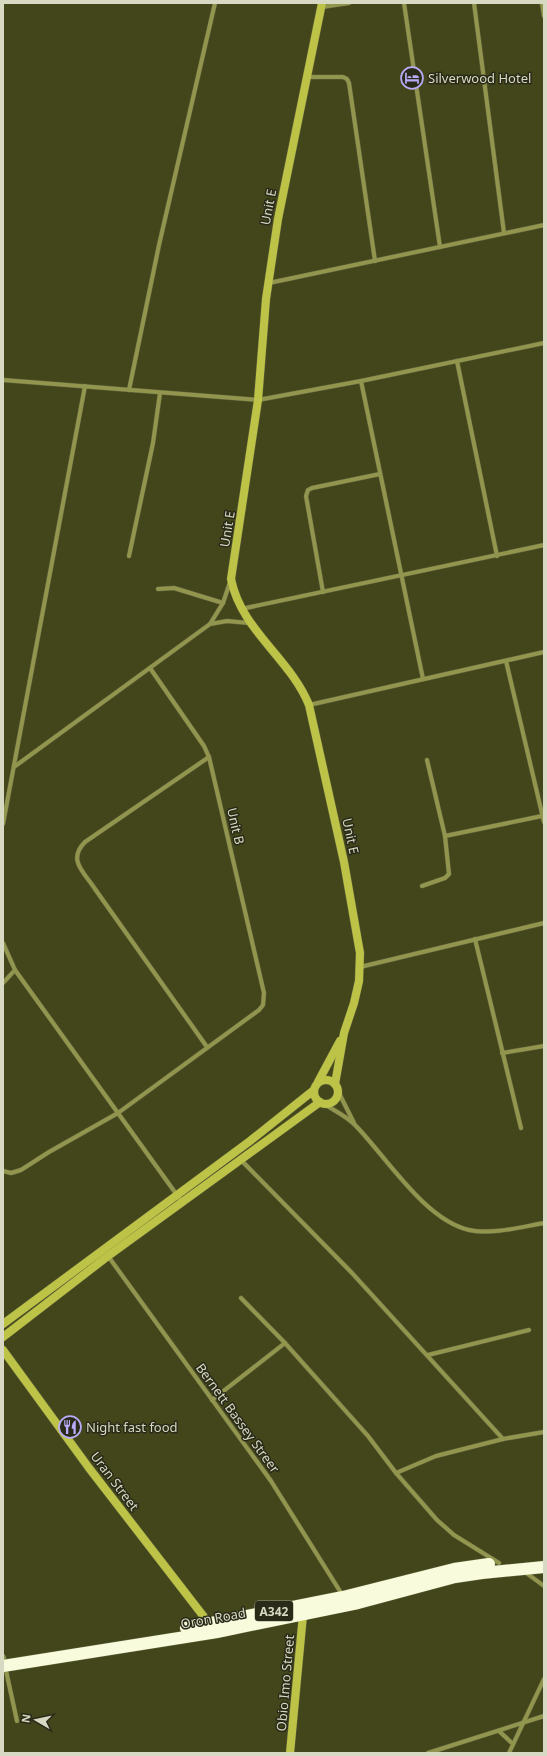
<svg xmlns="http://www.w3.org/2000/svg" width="547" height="1756" viewBox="0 0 547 1756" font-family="'Noto Sans',sans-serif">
<rect width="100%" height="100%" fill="#43461b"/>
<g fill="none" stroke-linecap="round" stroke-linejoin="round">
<g stroke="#61633c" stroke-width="5">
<g id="street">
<polyline points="404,3 440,247"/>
<polyline points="474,3 504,233"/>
<polyline points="542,3 544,16"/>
<polyline points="322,7 349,3"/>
<polyline points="306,77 343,77 347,79 349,83 375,261"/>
<polyline points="269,283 544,225"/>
<polyline points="457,361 497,556"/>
<polyline points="3,380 258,400 361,381 544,343"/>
<polyline points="361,381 423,679"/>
<polyline points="129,390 159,245 215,3"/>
<polyline points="129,556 153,443 160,393"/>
<polyline points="158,589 174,588 223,603"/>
<polyline points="323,592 306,496 308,490 312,488 380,474"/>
<polyline points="241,609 544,545"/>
<polyline points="210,624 227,621 249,623"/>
<polyline points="506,661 544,822"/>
<polyline points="309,705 544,652"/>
<polyline points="14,767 210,624 223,603 230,582"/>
<polyline points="3,824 85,386"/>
<polyline points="445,836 542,816"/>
<polyline points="422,886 445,878 449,874 445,836 427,760"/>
<polyline points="475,939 521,1128"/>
<polyline points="3,943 15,970 182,1202"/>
<polyline points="360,967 544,923"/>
<polyline points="3,983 15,970"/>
<path d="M207 1047 95 889C84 872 67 860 85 842L209 757"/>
<polyline points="502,1053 544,1046"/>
<polyline points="338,1091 354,1123"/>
<path d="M324 1104C335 1111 348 1117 356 1126 387 1158 425 1220 469 1230 492 1235 521 1227 544 1223"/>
<polyline points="240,1159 352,1273 503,1439 544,1432"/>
<polyline points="3,1171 11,1173 21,1170 49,1152 118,1113 259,1010 263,1005 264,993 209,757 204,746 150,668"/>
<polyline points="108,1256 271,1481 343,1596"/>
<polyline points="241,1298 285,1343 368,1436 396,1473 437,1520 454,1535 499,1563"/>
<polyline points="428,1355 529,1330"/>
<polyline points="212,1400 285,1343"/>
<polyline points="396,1473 436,1456 503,1439"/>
<polyline points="525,1572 544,1586"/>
<polyline points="3,1656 4,1658"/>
<polyline points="5,1666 17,1721"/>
<polyline points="499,1731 513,1744"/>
<polyline points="428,1753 544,1716"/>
<polyline points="509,1753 544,1679"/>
</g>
</g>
<g stroke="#61633c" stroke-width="9">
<g id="secondary">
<path d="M322 3 278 219 266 299 258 400 231 579C241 630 290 658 309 705L344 862 360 953 359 981 354 1003 344 1033 335 1084"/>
<circle cx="326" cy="1092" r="12"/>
<polyline points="318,1082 340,1041"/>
<polyline points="3,1324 250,1141 314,1090"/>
<polyline points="3,1337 108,1256 320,1102"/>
<polyline points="3,1350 89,1468 211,1626"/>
<polyline points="290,1753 303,1615"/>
</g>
</g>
<g stroke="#61633c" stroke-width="13">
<g id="highway">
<polyline points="186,1628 343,1597 454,1569 489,1564"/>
<polyline points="3,1666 217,1632 358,1603 455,1577 482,1573 544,1567"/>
</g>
</g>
<use href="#street" stroke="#91954d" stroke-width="4"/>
<use href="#secondary" stroke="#bdc347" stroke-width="8"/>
<use href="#highway" stroke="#f9fcdc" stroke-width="12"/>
</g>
<defs>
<g id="hotel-ring" transform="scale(1.15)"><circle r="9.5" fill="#292a18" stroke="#b8abf7" stroke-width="1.5"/><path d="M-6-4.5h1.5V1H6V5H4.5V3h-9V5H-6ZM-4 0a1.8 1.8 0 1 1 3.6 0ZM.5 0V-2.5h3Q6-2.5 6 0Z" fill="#b8abf7"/></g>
<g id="restaurant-ring" transform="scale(1.15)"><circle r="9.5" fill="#292a18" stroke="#b8abf7" stroke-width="1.5"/><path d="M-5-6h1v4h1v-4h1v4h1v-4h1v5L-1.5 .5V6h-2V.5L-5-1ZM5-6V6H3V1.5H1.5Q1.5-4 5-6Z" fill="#b8abf7"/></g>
</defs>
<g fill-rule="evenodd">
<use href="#hotel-ring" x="412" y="78"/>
<use href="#restaurant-ring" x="70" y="1427"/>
</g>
<g text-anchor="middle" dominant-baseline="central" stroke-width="3" stroke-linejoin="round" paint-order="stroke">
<rect fill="#292a18" stroke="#a3a48f" stroke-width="1" x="255" y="1601" width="38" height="20" rx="3"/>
<g font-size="12" font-weight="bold" fill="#d7d9c2">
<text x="274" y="1611">A342</text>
</g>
<g font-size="13" fill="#d7d9c2" stroke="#292a18" text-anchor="start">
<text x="428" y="78">Silverwood Hotel</text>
<text x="86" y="1427">Night fast food</text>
</g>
<g font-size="13" fill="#d7d9c2" stroke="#292a18">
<text transform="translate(268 207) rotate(-79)">Unit E</text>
<text transform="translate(227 529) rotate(-81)">Unit E</text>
<text transform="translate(236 826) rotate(77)">Unit B</text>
<text transform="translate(351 836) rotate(78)">Unit E</text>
<text transform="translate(238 1418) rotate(54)">Bernett Bassey Streer</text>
<text transform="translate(115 1481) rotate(53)">Uran Street</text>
<text transform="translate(213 1618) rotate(-10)">Oron Road</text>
<text transform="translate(285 1683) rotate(-85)">Obio Imo Street</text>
</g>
</g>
<rect width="547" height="1756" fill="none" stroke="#d7d9c2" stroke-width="8"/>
<g transform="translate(36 1720) rotate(279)" stroke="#292a18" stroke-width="3" paint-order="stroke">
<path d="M0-3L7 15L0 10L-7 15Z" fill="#d7d9c2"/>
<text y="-6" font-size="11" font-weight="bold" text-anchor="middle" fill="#d7d9c2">N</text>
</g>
</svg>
